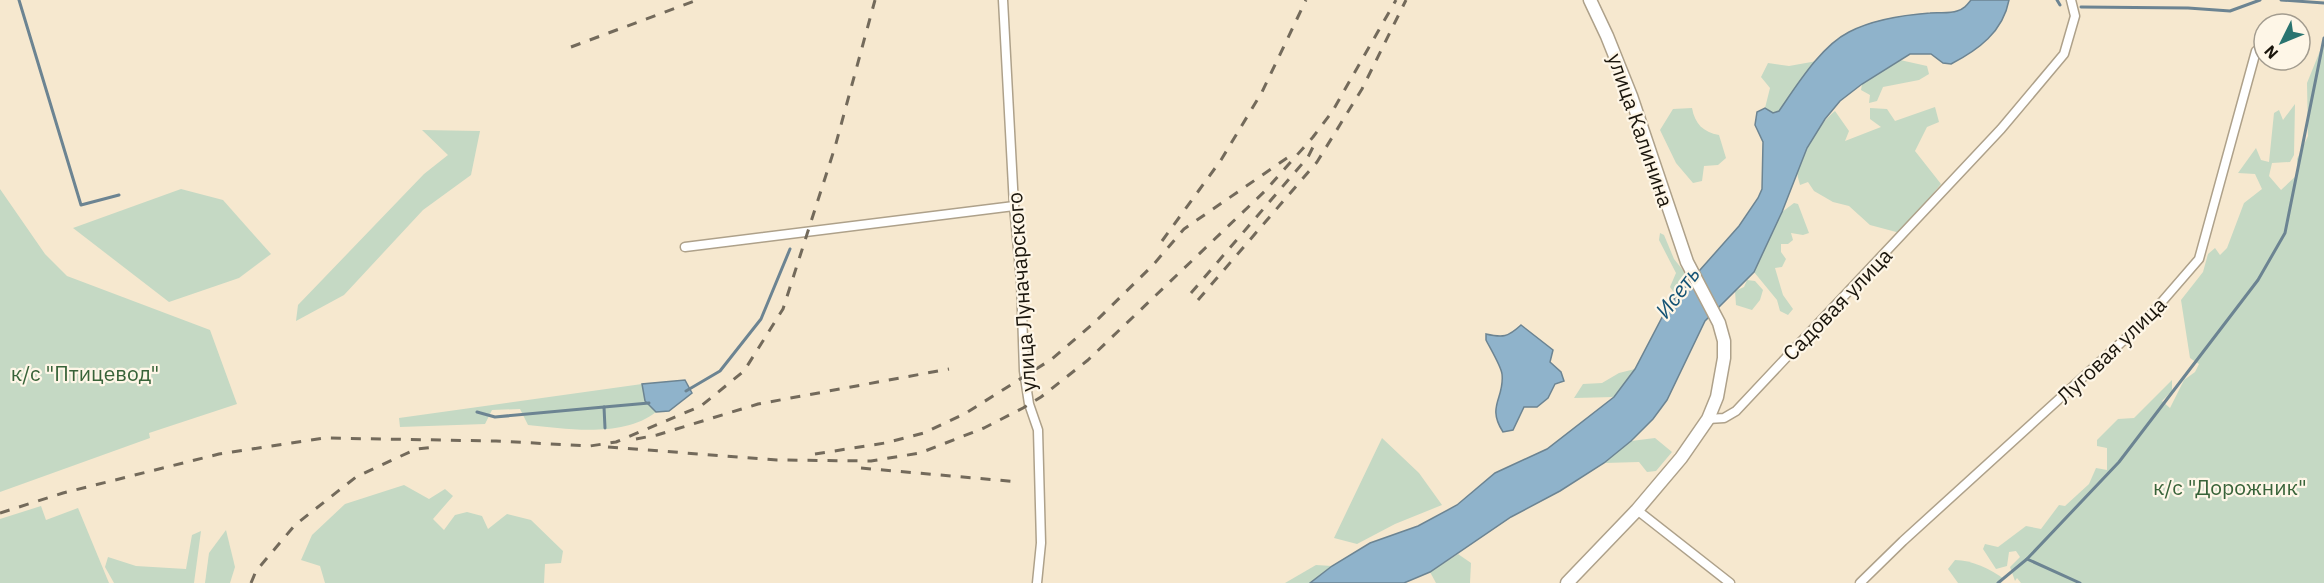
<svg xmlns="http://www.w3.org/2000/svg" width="2324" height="583" viewBox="0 0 2324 583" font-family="'IBM Plex Sans',sans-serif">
<rect width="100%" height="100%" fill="#f6e8cf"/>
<g fill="#c5d9c4">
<polygon points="2324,41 2324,583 2021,583 2017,578 2015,581 2010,567 2020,557 2016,551 2009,552 2007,566 1996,569 1983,549 1985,544 1998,547 2026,526 2041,529 2059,505 2065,506 2089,484 2096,468 2107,470 2107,448 2097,446 2097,440 2118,419 2134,418 2172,380 2172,391 2162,401 2170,408 2184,380 2195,372 2199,364 2190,358 2181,300 2203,272 2208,254 2215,248 2220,255 2227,248 2244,203 2262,189 2255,174 2238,173 2256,148 2261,160 2269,162 2274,113 2279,110 2283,120 2295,104 2294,155 2290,162 2272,163 2269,176 2281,190 2298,174 2297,159 2308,136 2307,83"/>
<polygon points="1900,60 1927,66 1929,74 1919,80 1883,87 1877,101 1869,103 1870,95 1861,90 1862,84"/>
<polygon points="1817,61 1779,111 1773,113 1765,108 1770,88 1761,77 1768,63 1789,66"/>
<path d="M1935 107 1939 122 1927 127 1915 151 1941 184 1900 233 1870 225 1849 206 1833 202 1814 191 1808 182 1800 185C1799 181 1797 175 1797 171 1800 152 1821 122 1835 111L1849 131 1845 141 1881 127 1870 119V108L1887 109 1895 121Z"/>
<path d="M1692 108C1695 124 1703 132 1719 135L1726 158 1718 165 1704 166 1702 181 1693 183 1676 163 1660 130 1673 109Z"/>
<polygon points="422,130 480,131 471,175 423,210 344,295 296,321 298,305 424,174 448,155"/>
<polygon points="0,189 45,254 67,276 210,330 237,404 149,433 150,438 0,492"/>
<polygon points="181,189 223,200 271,254 239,278 169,302 73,228"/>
<polygon points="1794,203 1798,204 1809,233 1803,235 1791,233 1793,240 1788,244 1781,244 1781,252 1786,259 1782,267 1775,268 1783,295 1793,309 1788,315 1780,311 1777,300 1754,272 1782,212"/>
<polygon points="1660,233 1664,235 1674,259 1686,274 1682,290 1675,294 1670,287 1676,273 1659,240"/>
<polygon points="1747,280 1755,281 1763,290 1760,300 1752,310 1736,305 1735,291 1744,287"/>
<polygon points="1635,369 1614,397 1574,398 1583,384 1602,383 1619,373"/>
<path d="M642 384 645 401 656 412C623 438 567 429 528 425L520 409 492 410 485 424 400 427 399 418Z"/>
<polygon points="1382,438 1419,473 1442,505 1395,524 1357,544 1334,538"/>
<polygon points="1655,438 1672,452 1656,471 1647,472 1639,462 1604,463 1631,441"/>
<polygon points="404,485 429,499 445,489 453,496 433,519 444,530 455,515 467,512 482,516 488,529 507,514 531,520 563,551 561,563 545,564 544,583 325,583 320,566 301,560 312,535 345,504"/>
<polygon points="41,506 46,520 78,508 109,583 0,583 0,519"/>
<polygon points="226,530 235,567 230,583 205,583 209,553"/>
<polygon points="201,531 194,583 114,583 105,567 108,557 136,566 186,569 192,535"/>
<polygon points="1458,554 1471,563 1470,583 1436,583 1430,572"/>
<path d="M1955 560C1972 560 1990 569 2004 579L2001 583H1958L1948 569Z"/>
<polygon points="1316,565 1332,566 1310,583 1285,583"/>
</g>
<g fill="#8fb3cb" stroke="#6c8492" stroke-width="1.5">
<path d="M1971 0H2009C2003 32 1978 50 1951 64L1943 63 1931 54H1910L1862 84 1840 101 1825 119 1807 148 1782 212 1754 272 1705 321 1667 400 1653 419 1631 441 1604 463 1560 491 1511 517 1430 572 1404 583H1310L1332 566 1370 543 1418 526 1457 505 1495 473 1547 449 1614 397 1635 369 1668 306 1739 226 1758 198 1762 189 1763 142 1755 125 1757 112 1765 108 1773 113 1779 111C1797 85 1821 46 1849 32 1874 19 1903 15 1930 13 1938 12 1949 14 1957 11 1964 9 1967 5 1971 0Z"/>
<path d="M1521 325 1553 350 1550 362 1561 372 1564 381 1555 384 1548 398 1537 407H1524L1513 430 1503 432C1486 406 1505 398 1502 374 1501 366 1490 348 1486 340V334C1503 338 1508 337 1521 325Z"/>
<polygon points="685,380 692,393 669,411 656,412 645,401 642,384"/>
</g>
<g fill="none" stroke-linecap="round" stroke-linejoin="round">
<g stroke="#6c8492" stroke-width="3">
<polyline points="19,0 81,205 119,195"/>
<polyline points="2057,0 2060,5"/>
<polyline points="2281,0 2324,3"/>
<polyline points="2081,7 2188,8 2230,11 2260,0"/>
<polyline points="686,391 720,371 761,319 790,249"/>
<polyline points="604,407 649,403"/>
<polyline points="477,412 495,417 604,407 605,428"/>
<polyline points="2027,559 2080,583"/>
<polyline points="1998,583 2027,559 2119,462 2258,280 2285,233 2324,38"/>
</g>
<g stroke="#aea18a" stroke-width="11">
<g id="street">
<polyline points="1003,0 1014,206 1021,281 1024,371 1029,404 1038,430 1041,543 1037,583"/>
<polyline points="685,247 1014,206"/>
<polyline points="1708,419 1724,418 1736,411 2001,129 2064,54 2075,16 2071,0"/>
<polyline points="1637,510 1730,583"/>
<polyline points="1860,583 1903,541 2147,319 2199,259 2256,51"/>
</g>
</g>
<g stroke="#aea18a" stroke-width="15">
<polyline id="secondary" points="1567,583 1637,510 1681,458 1708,419 1717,397 1724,358 1724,341 1719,323 1687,262 1631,96 1607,36 1590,0"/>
</g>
<use href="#street" stroke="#fff" stroke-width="8"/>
<use href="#secondary" stroke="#fff" stroke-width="12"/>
<g stroke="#736a5b" stroke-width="3" stroke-dasharray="10 10" stroke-linecap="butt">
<polyline points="571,47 697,0"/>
<polyline points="1162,241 1221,160 1262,92 1306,0"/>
<polyline points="1191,293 1308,157 1316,141"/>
<polyline points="1198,300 1317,162 1362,89 1406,0"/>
<polyline points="636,439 657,435 758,404 949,369"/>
<polyline points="608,447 777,460 871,461 920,453 984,428 1023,408 1041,397 1088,360 1265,191 1313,137 1332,112 1396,0"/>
<polyline points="815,454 885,443 924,433 966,413 1052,359 1095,322 1153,265 1184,229 1287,158"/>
<polyline points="861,468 1019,482"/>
<polyline points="0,513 63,493 219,454 324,438 496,441 590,446 616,442 701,406 744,371 783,309 835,147 875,0"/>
<polyline points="251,583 256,571 295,525 356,477 416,449 436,447"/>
</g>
</g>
<g text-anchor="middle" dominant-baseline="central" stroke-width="4.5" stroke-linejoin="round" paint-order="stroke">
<g font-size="21" fill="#1a150c" stroke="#fef6e7">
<text transform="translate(1641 130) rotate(71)">улица Калинина</text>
<text transform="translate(1021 292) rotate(-94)">улица Луначарского</text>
<text transform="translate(1837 304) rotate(-46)">Садовая улица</text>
<text transform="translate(2111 350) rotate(-44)">Луговая улица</text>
</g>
<g font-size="21" fill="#386339" stroke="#fef6e7">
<text x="85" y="373">к/с "Птицевод"</text>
<text x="2230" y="487">к/с "Дорожник"</text>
</g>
<g font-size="22" font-style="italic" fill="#155374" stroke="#fef6e7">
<text transform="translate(1677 292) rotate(-53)">Исеть</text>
</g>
</g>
<g transform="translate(2282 42) rotate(227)"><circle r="28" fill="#fef6e7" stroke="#a39c8f" stroke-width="1.5"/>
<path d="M0-4.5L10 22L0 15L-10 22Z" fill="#2a7470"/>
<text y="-9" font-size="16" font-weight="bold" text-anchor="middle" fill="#1a150c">N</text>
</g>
</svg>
